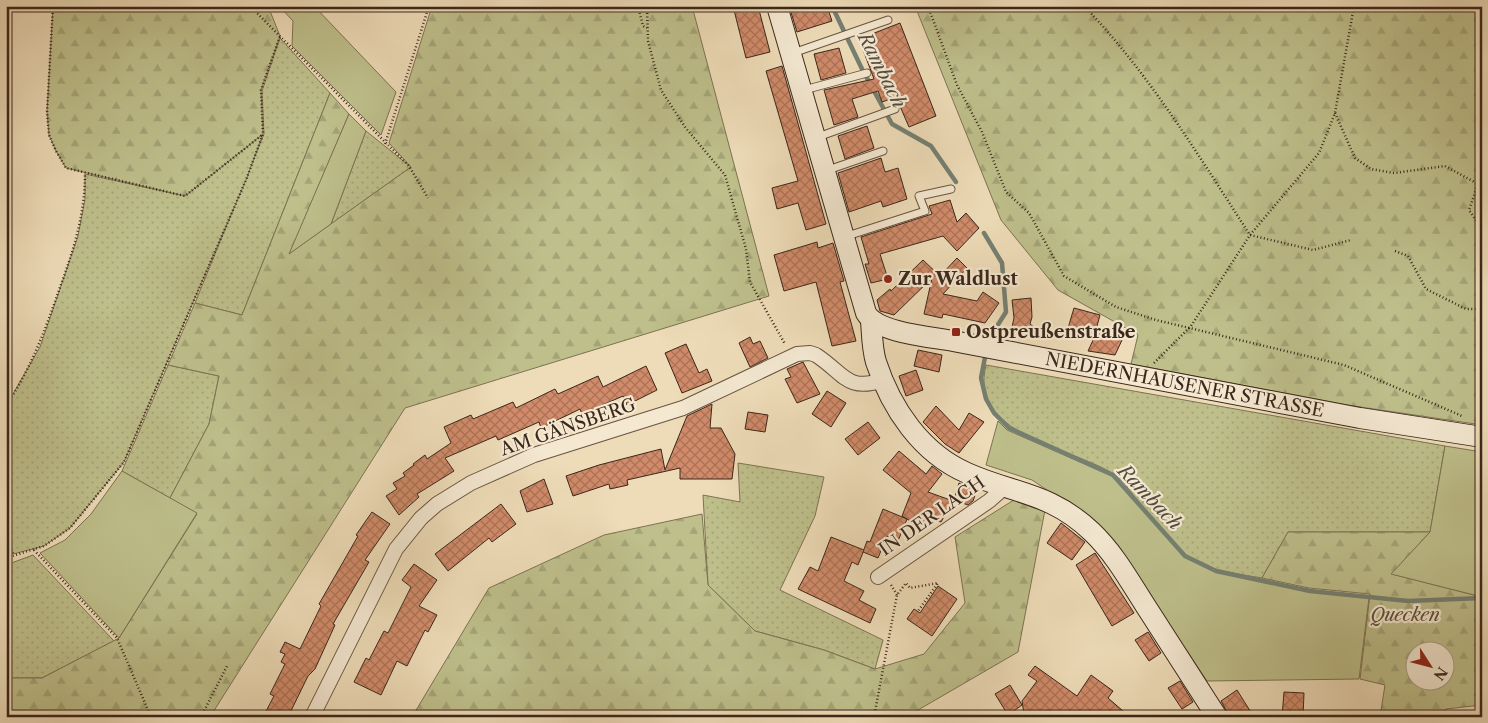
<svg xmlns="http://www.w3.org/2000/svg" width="1488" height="723" viewBox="0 0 1488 723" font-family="'Libre Caslon Text',serif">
<defs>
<pattern id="grass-dots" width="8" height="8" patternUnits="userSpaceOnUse" patternTransform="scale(1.25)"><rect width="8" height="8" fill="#bebf8b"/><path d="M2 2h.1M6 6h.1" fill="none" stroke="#a4a477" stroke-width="1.8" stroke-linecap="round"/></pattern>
<pattern id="forest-firs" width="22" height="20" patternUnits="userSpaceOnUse" patternTransform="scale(1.25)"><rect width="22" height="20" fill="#bebf8b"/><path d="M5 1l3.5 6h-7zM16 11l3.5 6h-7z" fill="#a4a477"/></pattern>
<pattern id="building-cross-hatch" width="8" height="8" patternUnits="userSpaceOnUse" patternTransform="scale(1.25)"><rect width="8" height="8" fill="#d18b6a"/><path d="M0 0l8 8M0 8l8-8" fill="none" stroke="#ab7256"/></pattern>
</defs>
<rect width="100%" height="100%" fill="#eedcb8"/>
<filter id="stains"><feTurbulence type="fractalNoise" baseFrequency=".004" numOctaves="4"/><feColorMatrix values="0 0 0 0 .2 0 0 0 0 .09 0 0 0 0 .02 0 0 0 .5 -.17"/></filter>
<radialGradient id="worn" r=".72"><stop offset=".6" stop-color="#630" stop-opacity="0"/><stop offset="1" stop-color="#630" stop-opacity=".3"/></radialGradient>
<g fill="url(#grass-dots)" stroke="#7c7353">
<polygon points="280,38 330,93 242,315 195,303 264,134 262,91"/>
<polygon points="366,131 411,167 331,224"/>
<polygon points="263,134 246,180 124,462 70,528 44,546 13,554 6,529 6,406 40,347 64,277 78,236 85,199 85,174 185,196"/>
<polygon points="168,365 219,376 209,424 170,498 122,471"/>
<path d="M986 365 1445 446 1430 532H1288L1262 578C1238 574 1202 570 1183 553 1169 539 1156 522 1143 507 1134 497 1124 480 1112 473 1070 447 968 435 986 365Z"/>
<polygon points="738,463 824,477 815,516 780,590 883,640 875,669 824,650 755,631 708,585 703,495 740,502"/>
<polygon points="33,555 114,641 42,678 6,678 6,565"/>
</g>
<g fill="url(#forest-firs)" stroke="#7c7353" fill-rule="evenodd">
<polygon points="53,6 268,6 280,36 261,90 263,134 185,196 66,168 56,151 49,135 47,112"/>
<polygon points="432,6 692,6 769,296 405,408 210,717 6,717 6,678 42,678 119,638 197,514 170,498 209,424 219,376 168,365 195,303 242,315 330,93 349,114 290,253 411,167 389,143"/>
<polygon points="915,6 1482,6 1482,425 1347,405 1131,364 1138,335 1058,290 1001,220"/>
<polygon points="1017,498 1045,510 1018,652 906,717 412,717 489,588 604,535 702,514 708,585 755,631 824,650 875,669 924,654 965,603 955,537"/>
<path d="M1288 532H1430L1392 574 1482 597V705L1446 709 1442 717H1380L1385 685 1360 679 1370 594 1309 588 1262 578ZM1416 650H1446V680H1416Z"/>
</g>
<g fill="#bebf8b" stroke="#7c7353">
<polygon points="279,6 314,6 396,92 381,135 292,46 293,21"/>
<polygon points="349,114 366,131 331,224 289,254"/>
<polygon points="998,421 1007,430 1112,476 1184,556 1216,572 1310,591 1369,598 1359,679 1207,681 1118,548 1095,522 1032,480 986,465"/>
<polygon points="1445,446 1482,452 1482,597 1391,574 1430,532"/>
<polygon points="122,471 197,513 119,638 40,553 65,540 91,514"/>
</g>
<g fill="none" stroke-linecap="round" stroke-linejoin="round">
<g stroke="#758071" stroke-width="4.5">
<polyline points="832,6 862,69 892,124 931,146 956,182"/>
<polyline points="984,233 1002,263 1006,312 987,342"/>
<polyline points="986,352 981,378 986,399 994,413 1009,428 1113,475 1185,556 1216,571 1310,591 1408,601 1482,598"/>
</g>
</g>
<g fill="url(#building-cross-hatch)" stroke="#3b271b">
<polygon points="733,6 758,6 770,52 746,58"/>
<polygon points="789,6 827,6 832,21 797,32"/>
<polygon points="900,23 936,116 909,127 896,97 882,102 878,91 852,99 858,117 834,125 824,90 874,79 859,39"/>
<polygon points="839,48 846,73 821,80 814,54"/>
<polygon points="782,66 826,224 806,230 798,203 777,209 772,188 798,181 766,71"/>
<polygon points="867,126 874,148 845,159 838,136"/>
<polygon points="881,158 885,172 898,168 907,199 883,207 881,201 849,212 838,173"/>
<polygon points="950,200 957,222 966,213 979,228 957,251 943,236 880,254 888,279 871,283 865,264 869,264 861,237 932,214 929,206"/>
<polygon points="817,242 818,248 833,243 844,281 840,282 856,341 832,346 816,282 784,291 774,255"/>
<polygon points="957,258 967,268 943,294 977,301 983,292 999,303 985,323 943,314 942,318 924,314 932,278 894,315 880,311 877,300 890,289 891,291 923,260 940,276"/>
<polygon points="1031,298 1032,317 1030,324 1043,334 1012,327 1014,318 1012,300"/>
<polygon points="1074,308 1100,315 1097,326 1123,338 1115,355 1088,351 1095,336 1068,328"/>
<polygon points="750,337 753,344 760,341 768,358 750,367 739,343"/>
<polygon points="686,344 699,373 707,369 712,381 682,393 665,353"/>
<polygon points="918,350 942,355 939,372 914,366"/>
<polygon points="803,362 820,394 797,403 785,379 791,377 787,369"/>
<polygon points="646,366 657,390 627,405 623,396 582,414 580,409 541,428 539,422 498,440 496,436 445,458 454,471 417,494 419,497 399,515 386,496 397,489 393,483 405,476 403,473 414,465 413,464 425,455 427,459 451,443 444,427 471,415 473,419 513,402 516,408 555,389 558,394 598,376 603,387"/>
<polygon points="916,370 923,390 906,396 899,376"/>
<polygon points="827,391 846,403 831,427 812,414"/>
<polygon points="712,404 710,428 721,428 735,454 732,479 680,479 680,468 627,480 628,485 610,489 609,484 573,496 566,476 599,465 661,449 665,470 687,416"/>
<polygon points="936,406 959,430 969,413 984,422 959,453 945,444 923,422"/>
<polygon points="748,412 768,415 765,432 745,429"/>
<polygon points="868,422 880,438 858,455 845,439"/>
<polygon points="899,451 926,474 932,466 942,474 928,492 953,501 941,522 929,516 924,529 907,519 898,541 887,536 878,558 863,552 867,541 870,542 883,509 907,519 902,516 911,493 883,470"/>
<polygon points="544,479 553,504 527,512 520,491"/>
<polygon points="959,483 977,490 973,501 968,505 954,500"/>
<polygon points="501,504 516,524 492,542 489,538 448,571 435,554"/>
<polygon points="372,512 390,524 365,560 369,562 333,624 335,625 315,669 308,676 288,717 263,717 274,696 270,694 285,664 281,662 285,654 280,652 285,642 300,649 321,606 319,604 358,536 356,535"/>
<polygon points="1061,523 1085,542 1072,560 1047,543"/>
<polygon points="831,537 864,550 858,565 852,562 844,581 864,591 859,600 876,609 870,623 798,589 810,567 818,571"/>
<polygon points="1095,553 1134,613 1112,626 1076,565"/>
<polygon points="414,564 437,580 419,606 437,615 428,632 425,630 407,666 397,661 381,695 354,682 366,658 369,660 384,631 388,633 411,587 402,580"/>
<polygon points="938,586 957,599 932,636 907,619 914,609 920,613"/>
<polygon points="1148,632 1161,653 1149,661 1135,640"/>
<polygon points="1035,666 1077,696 1091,675 1113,691 1108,698 1130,717 1076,717 1049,711 1024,714 1022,701 1037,681 1028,675"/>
<polygon points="1180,681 1193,702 1182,709 1168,688"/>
<polygon points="1010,685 1022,705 1008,715 995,694"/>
<polygon points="1237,690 1247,706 1254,717 1231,717 1227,712 1221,701"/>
<polygon points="1284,692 1304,693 1303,717 1282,717"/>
</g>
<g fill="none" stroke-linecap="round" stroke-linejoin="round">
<g stroke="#685442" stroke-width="9">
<g id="lane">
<polyline points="793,53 888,20"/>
<polyline points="804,90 867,73"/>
<polyline points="818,137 895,109"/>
<polyline points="825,171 883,151"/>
<polyline points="844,237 925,211 919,196 951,189"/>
</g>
</g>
<g stroke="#685442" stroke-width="16">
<g id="street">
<polyline points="878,577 989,501 1006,486"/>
<path d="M312 717 396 549 421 518 437 504 471 483 534 455 683 408 797 354 810 353 816 355C845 374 846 392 884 380"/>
</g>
</g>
<g stroke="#3b271b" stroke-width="22">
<g id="secondary">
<path id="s1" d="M777 6 866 313C877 333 932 337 953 341L1360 418 1482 437"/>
<path d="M871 320C872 334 872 349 876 362 891 408 921 453 967 473 1014 494 1050 492 1092 532 1114 553 1129 580 1145 605 1169 642 1193 680 1217 717"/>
</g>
</g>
<g stroke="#3b271b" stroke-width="2.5" stroke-dasharray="1 2.5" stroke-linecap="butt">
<polyline points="53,6 47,112 49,135 56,151 66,168 185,196 262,135"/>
<polyline points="250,6 409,166 428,198"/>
<polyline points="638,6 643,26 647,28"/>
<polyline points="647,6 648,41 661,90 685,127 725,175 746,249 750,282 785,344"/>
<polyline points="928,6 957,85 982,132 1006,192 1029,213 1064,276 1116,307 1156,320 1344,365 1462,416"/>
<path d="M1084 6C1149 73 1200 158 1250 235L1313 250 1351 240"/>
<polyline points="1335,113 1355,158 1371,169 1394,173 1445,166 1478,184 1469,210 1482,229"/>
<polyline points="385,144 429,6"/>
<polyline points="1395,251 1408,256 1426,289 1466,309 1482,309"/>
<polyline points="1154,363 1191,326 1250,235 1319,153 1335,113 1354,6"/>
<path d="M6 406C30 370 45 331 59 290 73 252 85 215 85 174"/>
<polyline points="6,529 13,554"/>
<polyline points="34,550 117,638 151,717"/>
<polyline points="6,558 44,546 70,528 124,462 246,180 263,134 261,90 280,36"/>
<polyline points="891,585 897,595"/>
<polyline points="201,717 227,666"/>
<polyline points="874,717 897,595 906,583 910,588 938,583 918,611"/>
</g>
<use href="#lane" stroke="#f4e8d1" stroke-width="7"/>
<use href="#street" stroke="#f4e8d1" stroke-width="14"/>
<use href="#secondary" stroke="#f4e8d1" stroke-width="20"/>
</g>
<g fill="#8f2418" stroke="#f4e8d1" stroke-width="2">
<circle cx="888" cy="279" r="5"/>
<rect x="951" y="327" width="10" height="10" rx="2.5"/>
</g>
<g text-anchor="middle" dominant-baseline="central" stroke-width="4.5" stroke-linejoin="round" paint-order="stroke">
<g font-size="18" font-weight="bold" fill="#3b271b" stroke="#f4e8d1" text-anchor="start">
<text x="898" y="279">Zur Waldlust</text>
<text x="966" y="332">Ostpreußenstraße</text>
</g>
<g font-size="18" fill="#3b271b" stroke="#f4e8d1">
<text stroke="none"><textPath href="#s1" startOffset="649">NIEDERNHAUSENER STRASSE</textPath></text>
<text transform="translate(568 427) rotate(-19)">AM GÄNSBERG</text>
<text transform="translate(932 516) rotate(-35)">IN DER LACH</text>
</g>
<g font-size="18" font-style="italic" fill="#5c4d37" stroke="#f4e8d1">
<text x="1405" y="615">Quecken</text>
</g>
<g font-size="19" font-style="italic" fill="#534c3f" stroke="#f4e8d1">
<text transform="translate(882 70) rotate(63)">Rambach</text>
<text transform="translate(1150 497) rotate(46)">Rambach</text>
</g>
</g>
<rect width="1488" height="723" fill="none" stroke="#eedcb8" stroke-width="25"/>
<rect x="8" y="8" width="1473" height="708" fill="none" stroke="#3b271b" stroke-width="2.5"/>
<rect x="12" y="12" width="1463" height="698" fill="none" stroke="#3b271b"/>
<g transform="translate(1430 666) rotate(126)"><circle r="24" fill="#f4e8d1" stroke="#aa9b88"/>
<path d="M0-4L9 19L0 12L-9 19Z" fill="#8f2418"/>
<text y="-8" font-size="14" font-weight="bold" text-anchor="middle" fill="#3b271b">N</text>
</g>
<rect width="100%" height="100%" filter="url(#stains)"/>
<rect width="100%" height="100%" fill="url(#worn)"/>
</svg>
